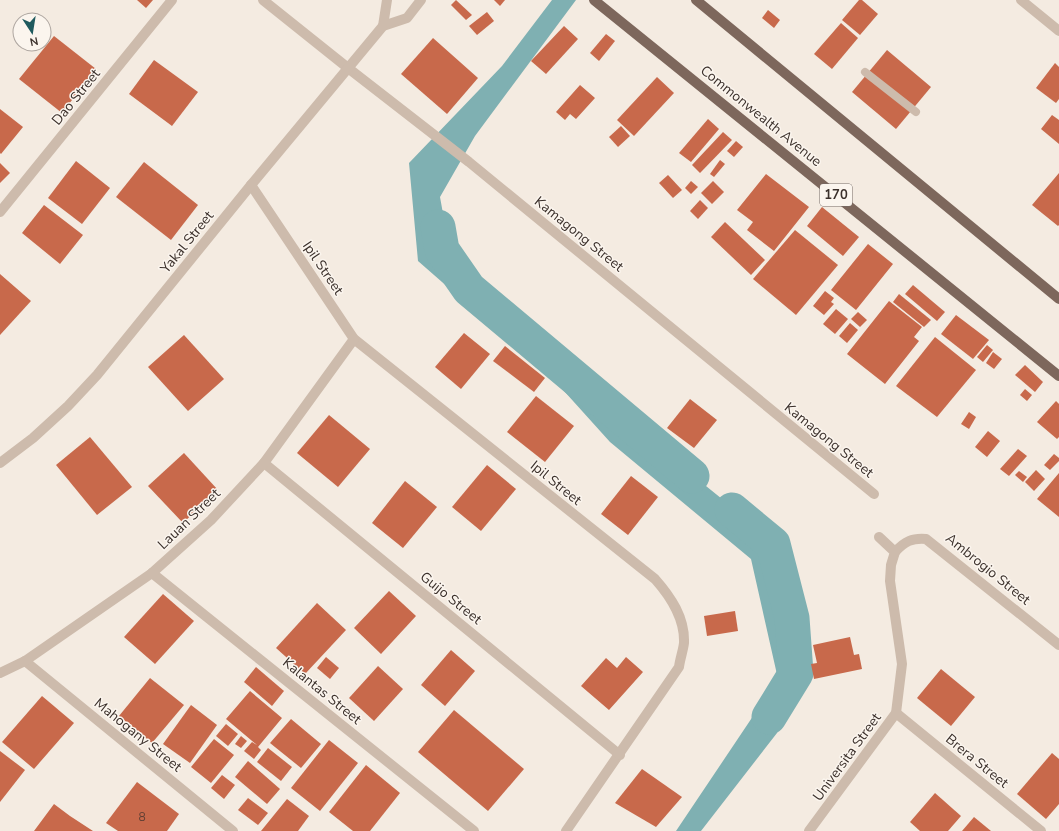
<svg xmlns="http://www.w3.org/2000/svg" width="1059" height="831" viewBox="0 0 1059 831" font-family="'Nunito Sans',sans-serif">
<rect width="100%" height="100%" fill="#f4ebe1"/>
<polygon fill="#7fb0b2" points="552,0 576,0 475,136 440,197 452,263 474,298 764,533 788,575 795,681 777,733 701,831 676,831 778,679 751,559 610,442 555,381 418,261 409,163 502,66"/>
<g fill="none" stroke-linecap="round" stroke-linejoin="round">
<g stroke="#7fb0b2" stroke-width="35">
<polyline points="438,227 442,250 469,289 692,476"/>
<polyline points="732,510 773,544 792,618 796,673 769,717"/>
</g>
</g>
<g fill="#c8694b">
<polygon points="137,0 153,0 146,8"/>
<polygon points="456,0 472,15 466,20 451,5"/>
<polygon points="494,0 505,0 500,6"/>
<polygon points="859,0 862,0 878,14 860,35 842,20"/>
<polygon points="768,10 780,20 774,28 762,18"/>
<polygon points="487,12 494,21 477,35 469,26"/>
<polygon points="841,23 858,38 832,69 814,54"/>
<polygon points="564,26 578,39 546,74 531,61"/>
<polygon points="606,34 615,41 599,61 590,53"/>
<polygon points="54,36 96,69 62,113 19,79"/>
<polygon points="433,38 478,78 447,114 401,74"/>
<polygon points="887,50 931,87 896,129 852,92"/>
<polygon points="154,60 198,92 172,126 129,94"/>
<polygon points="1055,63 1059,67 1059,99 1056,103 1036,88"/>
<polygon points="657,77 674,93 634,136 617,120"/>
<polygon points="580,85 595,98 576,119 570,114 565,120 556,112"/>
<polygon points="0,109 23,127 1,154 0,153"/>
<polygon points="1052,115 1059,120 1059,144 1041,129"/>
<polygon points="708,119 719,129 691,162 679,153"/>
<polygon points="621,126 630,136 618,147 609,137"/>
<polygon points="723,132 732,140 700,173 692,165"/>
<polygon points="736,141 743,147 734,157 727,151"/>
<polygon points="720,160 725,164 714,177 710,174"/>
<polygon points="76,161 110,188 82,224 48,198"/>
<polygon points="144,162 198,205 171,240 116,197"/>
<polygon points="0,163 10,173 0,183"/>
<polygon points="1059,173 1059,225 1058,226 1032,205"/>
<polygon points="766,174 809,207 774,251 747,230 753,222 737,210"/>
<polygon points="668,175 682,190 673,198 659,183"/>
<polygon points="691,181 698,187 691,194 685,188"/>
<polygon points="713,181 724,192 712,204 701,193"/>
<polygon points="700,200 708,208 698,219 690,211"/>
<polygon points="44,205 83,235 60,264 22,233"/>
<polygon points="822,207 859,237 843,256 807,226"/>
<polygon points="725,222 765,260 751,275 711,237"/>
<polygon points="795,230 838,265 796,315 753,279"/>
<polygon points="868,244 893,264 856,310 831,290"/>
<polygon points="0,274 31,301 0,335"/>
<polygon points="913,285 945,312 937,321 905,294"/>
<polygon points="825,291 834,298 831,302 834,304 824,315 813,306"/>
<polygon points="899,294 931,320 924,327 893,302"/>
<polygon points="889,301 922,327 914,337 919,341 885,384 847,354"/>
<polygon points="836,309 848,319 835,334 823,324"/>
<polygon points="858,312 867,320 860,327 851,319"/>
<polygon points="956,315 989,340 973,359 941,334"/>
<polygon points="850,323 858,330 847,343 839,336"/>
<polygon points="464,333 490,354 461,389 435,367"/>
<polygon points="184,335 224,379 188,411 148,367"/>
<polygon points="935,337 976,370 937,417 896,386"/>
<polygon points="987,345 993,350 983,362 977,357"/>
<polygon points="505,346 545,378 534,392 493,361"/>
<polygon points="993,352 1002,359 994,369 986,363"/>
<polygon points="1025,365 1043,382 1035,392 1015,375"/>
<polygon points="1025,389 1032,395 1027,401 1020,395"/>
<polygon points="536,396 574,426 545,462 507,432"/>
<polygon points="690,399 717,420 694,448 667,428"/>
<polygon points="1056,401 1059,404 1059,437 1057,439 1037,422"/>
<polygon points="969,412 976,417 969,429 961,424"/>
<polygon points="329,415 370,449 338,487 297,453"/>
<polygon points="988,431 1000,441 987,457 975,447"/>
<polygon points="90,437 132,487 97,515 56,465"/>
<polygon points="1018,449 1027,456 1009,476 1000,469"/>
<polygon points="184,453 218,490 183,523 148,486"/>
<polygon points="1054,454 1059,458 1059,461 1050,470 1044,465"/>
<polygon points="487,465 516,489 481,531 452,507"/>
<polygon points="1036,470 1045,479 1034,491 1025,482"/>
<polygon points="1019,471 1027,477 1023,482 1015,475"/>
<polygon points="1059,473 1059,517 1037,499"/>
<polygon points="631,476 658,497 628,535 601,514"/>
<polygon points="405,481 437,507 403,548 372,523"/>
<polygon points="389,591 416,616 381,654 354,628"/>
<polygon points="163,594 194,621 155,664 124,637"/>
<polygon points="317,603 346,630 305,674 276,648"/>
<polygon points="735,611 738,631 707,636 704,616"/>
<polygon points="850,637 854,655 859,654 862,669 814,679 811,664 817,663 813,645"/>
<polygon points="451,650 475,671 445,706 421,685"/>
<polygon points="326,657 339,668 330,679 317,668"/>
<polygon points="626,657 643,672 609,710 581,686 606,658 617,668"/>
<polygon points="378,666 403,689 374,721 349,698"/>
<polygon points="256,667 284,691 272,706 244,682"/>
<polygon points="941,669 975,697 951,726 917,698"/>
<polygon points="150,678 184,705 152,743 119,716"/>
<polygon points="250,691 282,718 258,747 261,750 254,759 244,751 252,742 257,745 226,719"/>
<polygon points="42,696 74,723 34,769 2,742"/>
<polygon points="191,705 217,725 190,763 163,744"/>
<polygon points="454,710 524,769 488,811 418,752"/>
<polygon points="291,719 321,744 301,768 270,743"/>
<polygon points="226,724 238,734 228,746 216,736"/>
<polygon points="241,736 247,741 241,748 235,744"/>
<polygon points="214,739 234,755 211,783 191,767"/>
<polygon points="329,740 358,763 320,811 291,788"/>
<polygon points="268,748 292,767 281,781 257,762"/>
<polygon points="0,751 25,770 0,802"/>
<polygon points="1052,753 1059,759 1059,804 1046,819 1017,794"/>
<polygon points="248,761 280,789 267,804 235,777"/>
<polygon points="366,765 400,793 370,831 353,831 329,812"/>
<polygon points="642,769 682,797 656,827 615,803"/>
<polygon points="222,775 235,785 224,799 211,788"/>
<polygon points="137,782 179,814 167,831 118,831 106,823"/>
<polygon points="935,793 961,816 948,831 920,831 910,822"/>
<polygon points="248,798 268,813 258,825 238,810"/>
<polygon points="287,799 309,816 298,831 261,831"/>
<polygon points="54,804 70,816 93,831 34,831"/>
<polygon points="974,817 991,831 962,831"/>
</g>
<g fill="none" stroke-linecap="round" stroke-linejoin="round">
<polyline stroke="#cdbbac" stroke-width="8" points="865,72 916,112"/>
<g stroke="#cdbbac" stroke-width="10">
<polyline points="263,0 348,68 469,162 874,494"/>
<polyline points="1021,0 1059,31"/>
<polyline points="383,26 387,0"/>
<path d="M251 185 354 339 655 579C671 597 685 618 684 643 683 651 680 659 679 667L566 831"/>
<polyline points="0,212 172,0"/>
<polyline points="0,463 33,438 68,406 97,375 251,185 383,26 407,18 421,0"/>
<polyline points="264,463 620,755"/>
<path d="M895 552C905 541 912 538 926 539L1059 645"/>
<polyline points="152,573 474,831"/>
<polyline points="25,661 233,831"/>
<polyline points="0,673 25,661 152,573 211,520 264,463 354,339"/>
<polyline points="896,713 1041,831"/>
<polyline points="809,831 896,713 902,664 890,581 891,565 895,552 879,537"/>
</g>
<g stroke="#7d675c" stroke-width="10">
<polyline points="594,0 1059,376"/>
<polyline points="696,0 1059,299"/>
</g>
</g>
<g text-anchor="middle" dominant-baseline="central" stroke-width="3" stroke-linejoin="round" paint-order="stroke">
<g font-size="12" fill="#5e3e33">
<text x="142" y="817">8</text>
</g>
<rect fill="#fbf5ee" stroke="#756b66" stroke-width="1" x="820" y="184" width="32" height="22" rx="3"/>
<g font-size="13" font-weight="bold" fill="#3b302b">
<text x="836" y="195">170</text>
</g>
<g font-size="14" fill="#3b302b" stroke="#fbf5ee">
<text transform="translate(76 97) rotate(-51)">Dao Street</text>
<text transform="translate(761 116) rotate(39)">Commonwealth Avenue</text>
<text transform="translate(579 234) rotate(39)">Kamagong Street</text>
<text transform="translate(187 242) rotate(-51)">Yakal Street</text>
<text transform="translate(323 268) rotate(56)">Ipil Street</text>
<text transform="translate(829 440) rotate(39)">Kamagong Street</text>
<text transform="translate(556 483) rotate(39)">Ipil Street</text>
<text transform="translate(189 519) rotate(-44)">Lauan Street</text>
<text transform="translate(988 569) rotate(39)">Ambrogio Street</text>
<text transform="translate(451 598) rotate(39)">Guijo Street</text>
<text transform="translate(322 691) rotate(39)">Kalantas Street</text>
<text transform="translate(138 735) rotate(39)">Mahogany Street</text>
<text transform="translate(847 757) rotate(-54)">Universita Street</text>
<text transform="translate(977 761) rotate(39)">Brera Street</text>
</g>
</g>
<g transform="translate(32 32) rotate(168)"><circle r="19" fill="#fbf5ee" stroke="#aea6a0"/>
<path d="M0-3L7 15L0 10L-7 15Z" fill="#1f5a5e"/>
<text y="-6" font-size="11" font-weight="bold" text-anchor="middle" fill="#3b302b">N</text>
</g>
</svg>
